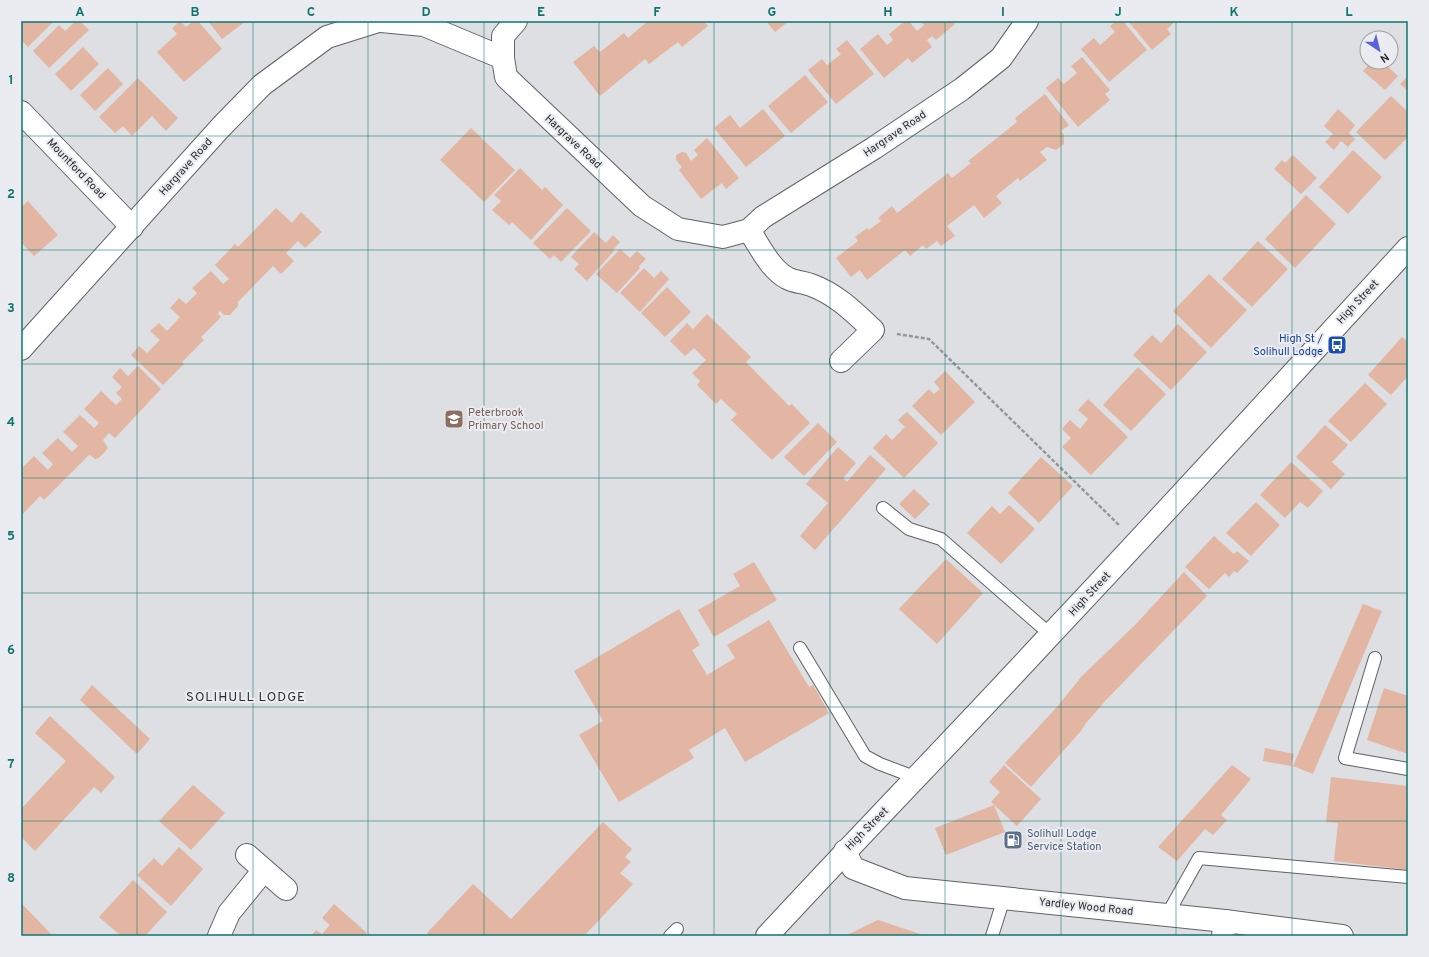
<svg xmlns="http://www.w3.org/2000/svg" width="1429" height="957" viewBox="0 0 1429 957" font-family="Overpass,sans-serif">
<rect width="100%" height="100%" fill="#dddfe3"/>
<g fill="#e2b6a2">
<polygon points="21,21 54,21 28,47 21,40"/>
<polygon points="76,21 80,21 89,30 49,68 33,51 59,25 65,31"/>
<polygon points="180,21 186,27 193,21 198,21 222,49 184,82 157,52 177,34 172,28"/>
<polygon points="208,21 246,21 222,39"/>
<polygon points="648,21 704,21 708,26 682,47 678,42 649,64 645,59 600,96 573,62 594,46 600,52 624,33 628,38"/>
<polygon points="766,21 789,21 775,32"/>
<polygon points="905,21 909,21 917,31 924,25 920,21 952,21 955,24 936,40 932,36 927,40 932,47 912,63 908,58 884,78 860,49 878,34 887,45 893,40 889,34"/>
<polygon points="1116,21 1123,21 1147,50 1109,82 1081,49 1094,38 1100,45 1115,32 1110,26"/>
<polygon points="1128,21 1176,21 1167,29 1171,34 1152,50"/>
<polygon points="847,40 874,74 836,104 808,70 822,59 827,65 841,54 836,49"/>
<polygon points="83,47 99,64 71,91 55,74"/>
<polygon points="1082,57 1110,90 1105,94 1110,100 1078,127 1046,88 1058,78 1064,84 1077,73 1071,66"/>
<polygon points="1371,62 1383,62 1398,76 1385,90 1363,71"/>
<polygon points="108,68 123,84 95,111 80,95"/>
<polygon points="805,75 828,102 791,133 768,106"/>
<polygon points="1408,76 1408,91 1400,84"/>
<polygon points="138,78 178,118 166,131 152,116 132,136 123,126 115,133 99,117"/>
<polygon points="1045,94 1069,125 1061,131 1064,135 1064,144 1056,150 1047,147 1040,152 1047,160 1020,181 1018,178 996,196 1002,203 984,218 974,205 947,226 955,236 941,246 937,241 926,249 923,245 910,256 905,250 867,280 860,270 851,277 836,258 858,241 855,237 867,228 869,230 881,221 878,218 892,206 897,213 948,173 952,178 971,163 968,161 1017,122 1015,118"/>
<polygon points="1391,96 1408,112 1408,137 1385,160 1356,132"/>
<polygon points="763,109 785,136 746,167 714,128 730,115 740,128"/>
<polygon points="1338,109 1355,125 1349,133 1355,139 1348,147 1341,141 1334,150 1325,142 1333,134 1324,126"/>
<polygon points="471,128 515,170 484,202 440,160"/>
<polygon points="707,138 739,178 726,189 722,183 701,199 679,170 682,167 676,160 676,155 682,152 686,153 691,161 698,155 694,150"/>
<polygon points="1353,150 1382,177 1348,214 1319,187"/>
<polygon points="1293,155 1317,178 1301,194 1274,169 1282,160 1285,163"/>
<polygon points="520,168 542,190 545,187 563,205 531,240 512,222 509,225 492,210 501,201 494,195"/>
<polygon points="1306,195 1336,224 1295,268 1265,239"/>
<polygon points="28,201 58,235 34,256 21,242 21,207"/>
<polygon points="276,208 292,223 301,212 322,232 305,248 298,241 286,253 294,261 281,274 273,266 238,302 238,306 230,315 224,315 220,311 218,314 221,317 201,337 204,340 182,362 184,364 163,385 131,355 139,346 147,353 160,340 150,331 159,323 167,331 180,317 170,308 179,298 186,304 197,293 192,288 211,271 223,284 229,279 215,265 235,244 238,247"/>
<polygon points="567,208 591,231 561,262 554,255 550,259 533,243"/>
<polygon points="594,232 606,243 613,235 620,242 613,250 614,251 587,281 574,269 579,264 571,257"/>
<polygon points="1258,241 1288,269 1252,307 1222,279"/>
<polygon points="620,249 630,258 637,251 646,259 639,266 640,268 617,293 596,274"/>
<polygon points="644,268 654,278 661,271 669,279 640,312 620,293"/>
<polygon points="1209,274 1247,310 1211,348 1173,311"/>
<polygon points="667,287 691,312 665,337 641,313"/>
<polygon points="707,314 751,357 746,362 789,406 792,404 810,423 772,460 731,420 737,414 721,399 716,404 697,385 700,381 692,373 706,360 694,348 685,356 670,341 687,323 693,329"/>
<polygon points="1178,324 1207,352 1171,390 1133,355 1152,335 1161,343"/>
<polygon points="1402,337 1408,342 1408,376 1391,395 1368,375"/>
<polygon points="138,366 161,389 115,438 109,433 103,440 108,448 99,458 95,459 90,455 88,456 44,500 40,496 21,516 21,469 34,456 48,470 53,464 42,453 58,438 72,452 78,446 63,432 80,415 94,428 99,423 84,409 101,391 116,405 122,399 116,393 122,387 112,377 120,368 128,376"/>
<polygon points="1138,367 1166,394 1131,431 1103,405"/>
<polygon points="945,371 975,402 941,435 912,406 929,389 934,394 940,389 934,382"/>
<polygon points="1365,383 1387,404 1351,442 1328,421"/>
<polygon points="1088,399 1128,437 1091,475 1062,447 1071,438 1062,429 1070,420 1080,429 1088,419 1078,410"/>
<polygon points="907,412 938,443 904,478 873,448 886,434 892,440 905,427 898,420"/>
<polygon points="818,423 837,442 804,476 784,457"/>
<polygon points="1325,425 1348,445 1332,462 1345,474 1331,489 1296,457"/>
<polygon points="838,447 856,463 843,478 847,482 870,455 886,469 815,550 800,536 828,503 806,484"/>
<polygon points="1041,457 1073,486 1039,523 1008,493"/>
<polygon points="1291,462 1323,491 1308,508 1300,502 1285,518 1260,495"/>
<polygon points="914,489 930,504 915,519 899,504"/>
<polygon points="1256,502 1280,525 1251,556 1226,533"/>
<polygon points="1009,505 1035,529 1001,564 967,533 992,506 1000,514"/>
<polygon points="1214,536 1234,554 1237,551 1249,561 1237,573 1234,571 1229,577 1225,573 1209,589 1185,567"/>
<polygon points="946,559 983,593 937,644 899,609"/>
<polygon points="754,562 777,600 714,637 698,610 740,586 733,574"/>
<polygon points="1184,572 1207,596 1107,699 1086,723 1081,731 1031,787 1005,763 1056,708 1082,676 1135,625"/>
<polygon points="1363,604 1382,611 1313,774 1293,766"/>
<polygon points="679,609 700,645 692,650 707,675 735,658 727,645 769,620 809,687 813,685 829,713 745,762 725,728 689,750 694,758 619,802 579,735 603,721 574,671"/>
<polygon points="92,685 150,739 137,754 80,700"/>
<polygon points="1384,688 1408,696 1408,754 1367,740"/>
<polygon points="50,716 115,777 101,793 94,787 35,851 21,837 21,809 66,761 35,733"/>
<polygon points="1265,748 1294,754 1291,766 1263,761"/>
<polygon points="1004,765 1041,799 1017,826 991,802 1000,792 989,782"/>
<polygon points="1232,765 1251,779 1221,815 1227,820 1213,835 1205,829 1177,861 1158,847"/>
<polygon points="1331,777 1408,786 1406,808 1408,809 1408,870 1334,861 1338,823 1326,822"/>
<polygon points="193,785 225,813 191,850 159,821"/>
<polygon points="994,805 1005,832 946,855 935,828"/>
<polygon points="603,822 632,849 625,857 631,862 620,873 633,884 584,936 430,936 427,933 473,884 511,919"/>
<polygon points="179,847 203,869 171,906 137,875 154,858 162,866"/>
<polygon points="133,880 167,912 145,936 121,936 99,917"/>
<polygon points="21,903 53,936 21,936"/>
<polygon points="334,904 367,933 364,936 311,936 316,930 322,934 330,925 322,918"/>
<polygon points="878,920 926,936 845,936"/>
</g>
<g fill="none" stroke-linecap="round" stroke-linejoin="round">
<g stroke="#606266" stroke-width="14">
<g id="lane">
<polyline points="883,508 909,529 941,539 1051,635"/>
<polyline points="800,648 865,756 880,764 917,778"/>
<polyline points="1375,658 1345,758 1408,769"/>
<polyline points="1167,915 1199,858 1408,877"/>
<polyline points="670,936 677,929"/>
<polyline points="992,936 1004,898"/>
</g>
</g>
<g stroke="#606266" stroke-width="24">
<g id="street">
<polyline points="381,21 424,25 503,58 506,77 642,206 678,229 723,237 749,230 763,217 874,148 962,89 1001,58 1027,21"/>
<polyline points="503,58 503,36 516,21"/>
<polyline points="21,112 132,227"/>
<path d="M749 230C759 245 770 269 787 278 794 282 803 282 811 285 836 294 854 312 873 330L841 361"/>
<polyline points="21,349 221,127 262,85 327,37 378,21"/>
<polyline points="247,855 286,889"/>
<polyline points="219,936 229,913 264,870"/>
<polyline points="1223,936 1225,921"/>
</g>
</g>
<g stroke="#606266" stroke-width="24">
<g id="secondary">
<polyline points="845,851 853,868 905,888 1225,921 1342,936"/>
<path d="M767 936C861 834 958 735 1052 633 1172 506 1290 376 1408 248"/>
</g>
</g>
<polyline stroke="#96979a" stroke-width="2.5" stroke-dasharray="4 2" stroke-linecap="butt" points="897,334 929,339 1120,526"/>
<use href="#lane" stroke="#fff" stroke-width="12"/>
<use href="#street" stroke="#fff" stroke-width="22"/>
<use href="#secondary" stroke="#fff" stroke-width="22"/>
</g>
<path fill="none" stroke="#0f766e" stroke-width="1" stroke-opacity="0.55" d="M137 21V936M253 21V936M368 21V936M484 21V936M599 21V936M714 21V936M830 21V936M945 21V936M1061 21V936M1176 21V936M1292 21V936M21 136H1408M21 250H1408M21 364H1408M21 478H1408M21 593H1408M21 707H1408M21 821H1408"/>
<defs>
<g id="bus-square" transform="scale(1)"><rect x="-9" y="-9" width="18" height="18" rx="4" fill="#1a4fb4" stroke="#eaecf1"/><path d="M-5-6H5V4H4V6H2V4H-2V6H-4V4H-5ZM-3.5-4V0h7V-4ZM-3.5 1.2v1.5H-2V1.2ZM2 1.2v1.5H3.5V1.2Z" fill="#fff"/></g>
<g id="school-square" transform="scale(1)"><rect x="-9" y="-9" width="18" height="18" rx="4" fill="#8d6e63" stroke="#eaecf1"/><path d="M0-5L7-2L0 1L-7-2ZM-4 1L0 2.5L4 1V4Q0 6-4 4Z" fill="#fff"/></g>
<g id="fuel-square" transform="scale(1)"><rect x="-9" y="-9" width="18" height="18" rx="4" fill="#5c6f8a" stroke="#eaecf1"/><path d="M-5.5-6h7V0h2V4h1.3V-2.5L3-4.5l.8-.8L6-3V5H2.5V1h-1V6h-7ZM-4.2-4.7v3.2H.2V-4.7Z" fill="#fff"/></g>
</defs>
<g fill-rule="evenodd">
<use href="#bus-square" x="1337" y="345"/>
<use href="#school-square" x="454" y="419"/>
<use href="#fuel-square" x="1013" y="840"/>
</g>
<g text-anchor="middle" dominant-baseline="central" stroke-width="4" stroke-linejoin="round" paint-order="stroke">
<g font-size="11" fill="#2b2c2d" stroke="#eaecf1">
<text transform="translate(895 134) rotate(-34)">Hargrave Road</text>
<text transform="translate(573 142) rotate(43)">Hargrave Road</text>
<text transform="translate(186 167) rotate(-48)">Hargrave Road</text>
<text transform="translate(76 169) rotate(46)">Mountford Road</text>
<text transform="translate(1358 302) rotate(-47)">High Street</text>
<text transform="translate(1090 594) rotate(-47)">High Street</text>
<text transform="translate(867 829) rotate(-45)">High Street</text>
<text transform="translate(1086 907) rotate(6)">Yardley Wood Road</text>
</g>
<g font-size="11" fill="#164399" stroke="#eaecf1" text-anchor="end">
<text x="1323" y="339">High St /<tspan x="1323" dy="13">Solihull Lodge</tspan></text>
</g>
<g font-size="11" fill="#785e54" stroke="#eaecf1" text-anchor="start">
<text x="468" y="413">Peterbrook<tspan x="468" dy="13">Primary School</tspan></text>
</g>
<g font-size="11" fill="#4e5e75" stroke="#eaecf1" text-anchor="start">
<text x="1027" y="834">Solihull Lodge<tspan x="1027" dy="13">Service Station</tspan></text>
</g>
<g font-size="13" letter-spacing="1" fill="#2b2c2d" stroke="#eaecf1">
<text x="246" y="698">SOLIHULL LODGE</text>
</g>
</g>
<rect width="1429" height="957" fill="none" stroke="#eaecf1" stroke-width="44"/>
<g transform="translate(1379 50) rotate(145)"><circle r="19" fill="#eaecf1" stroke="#9e9fa3"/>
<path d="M0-3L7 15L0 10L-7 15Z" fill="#5a62da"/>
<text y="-6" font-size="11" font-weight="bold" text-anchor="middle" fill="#2b2c2d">N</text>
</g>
<rect x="22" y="22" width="1385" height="913" fill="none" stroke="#0f766e" stroke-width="1.5"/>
<g font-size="13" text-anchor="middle" font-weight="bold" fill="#0f766e">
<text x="80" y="16">A</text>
<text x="195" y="16">B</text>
<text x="311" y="16">C</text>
<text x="426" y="16">D</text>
<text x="541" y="16">E</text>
<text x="657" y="16">F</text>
<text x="772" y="16">G</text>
<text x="888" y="16">H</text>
<text x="1003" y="16">I</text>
<text x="1118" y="16">J</text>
<text x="1234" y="16">K</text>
<text x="1349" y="16">L</text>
<text x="11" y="84">1</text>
<text x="11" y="198">2</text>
<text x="11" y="312">3</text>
<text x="11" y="426">4</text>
<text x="11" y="540">5</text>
<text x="11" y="654">6</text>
<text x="11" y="768">7</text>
<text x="11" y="882">8</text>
</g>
</svg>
